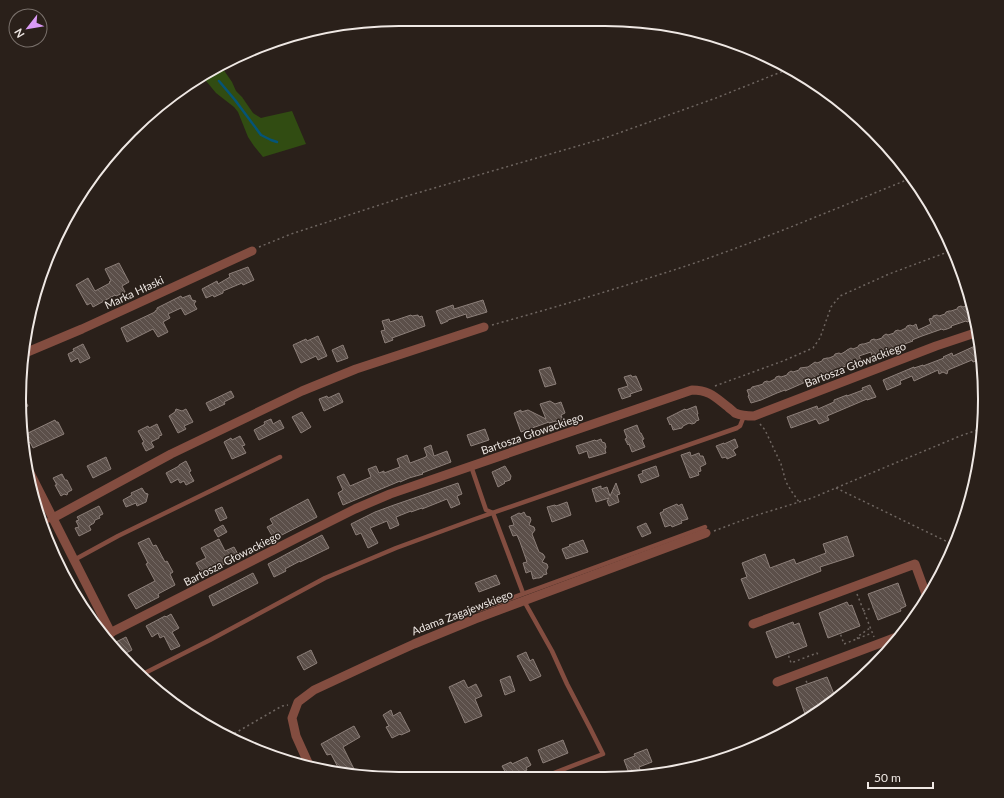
<svg xmlns="http://www.w3.org/2000/svg" width="1004" height="798" viewBox="0 0 1004 798" font-family="Lato,sans-serif">
<defs>
<pattern id="building-back-hatch" width="6" height="6" patternUnits="userSpaceOnUse"><rect width="6" height="6" fill="#5b4f49"/><path d="M-1 5l2 2M0 0l6 6M5-1l2 2" fill="none" stroke="#736863"/></pattern>
</defs>
<rect width="100%" height="100%" fill="#2a201a"/>
<polygon fill="#314c12" points="223,69 232,82 236,91 242,97 253,113 261,118 265,117 292,111 306,144 263,157 254,146 248,137 238,112 234,107 216,93 202,76"/>
<g fill="none" stroke-linecap="round" stroke-linejoin="round">
<polyline stroke="#055477" stroke-width="2.5" points="219,81 235,100 261,135 271,140 277,142"/>
</g>
<g fill="url(#building-back-hatch)" stroke="#8d807a">
<polygon points="119,263 129,282 122,286 125,292 116,296 115,295 93,307 91,303 87,305 76,285 88,278 95,291 110,283 109,282 111,281 105,269"/>
<polygon points="248,267 254,280 243,285 242,283 223,291 223,293 214,297 213,295 206,298 202,289 217,281 218,284 230,277 229,274"/>
<polygon points="190,295 192,300 196,301 194,304 197,309 185,315 181,308 168,314 170,318 163,322 168,332 158,337 153,329 127,342 121,328 155,312 155,311 157,310 157,308 181,296 182,298"/>
<polygon points="483,300 487,312 467,318 466,314 448,320 448,321 441,324 436,311 453,305 454,309"/>
<polygon points="971,304 975,319 967,322 966,321 951,326 952,327 947,329 943,330 942,329 922,336 912,340 913,341 896,347 880,354 880,353 872,356 871,352 859,356 861,360 841,368 842,369 825,375 809,382 808,381 801,384 785,391 785,390 777,393 761,400 751,403 748,396 749,395 747,390 751,389 752,387 760,385 763,384 764,382 767,381 769,382 775,379 776,377 779,376 781,377 787,375 788,373 791,371 793,372 799,370 800,368 808,367 815,362 817,363 822,361 823,359 827,358 829,358 834,356 835,354 839,353 841,354 846,351 847,350 851,348 853,349 858,347 859,345 862,344 864,344 870,342 871,340 874,339 876,340 882,338 883,336 886,334 888,335 894,333 895,331 898,330 900,331 906,328 907,326 910,325 913,326 916,324 918,330 931,324 929,319 933,318 933,316 937,315 939,316 945,314 946,312 949,311 951,311 957,309 958,307 961,306 963,307"/>
<polygon points="411,315 412,316 418,315 419,317 422,316 425,326 392,338 393,340 385,343 381,331 385,330 382,321 389,319 390,322"/>
<polygon points="318,336 327,356 318,360 316,356 301,363 293,345 306,339 307,341"/>
<polygon points="83,344 90,358 80,363 78,358 71,362 68,354 74,351 73,349"/>
<polygon points="343,345 348,358 337,362 332,350"/>
<polygon points="975,346 981,359 973,362 972,360 948,370 947,374 943,372 939,374 938,370 914,381 912,376 900,381 901,384 887,390 883,380 914,367 914,368 923,365 923,366 944,358 943,357 952,353 953,356"/>
<polygon points="550,367 556,384 545,387 539,370"/>
<polygon points="631,375 632,377 636,376 642,390 630,394 631,396 622,399 618,389 628,386 624,377"/>
<polygon points="870,385 876,397 867,400 867,399 827,416 829,420 819,424 816,419 791,428 787,417 817,406 818,409 834,402 834,400 847,395 847,396 863,390 862,388"/>
<polygon points="20,391 28,406 20,410 19,399"/>
<polygon points="231,391 234,397 224,402 225,404 210,411 206,403"/>
<polygon points="339,393 343,402 324,411 319,399 327,396 328,398"/>
<polygon points="550,401 555,404 561,402 565,413 561,415 563,420 557,422 556,421 549,423 549,422 521,432 514,413 521,410 521,412 528,410 546,419 540,404"/>
<polygon points="696,406 698,414 697,414 699,420 696,421 695,423 692,424 689,423 683,426 682,428 673,430 671,424 670,425 667,418 685,409 686,410"/>
<polygon points="176,409 182,411 186,409 193,422 184,426 186,429 178,433 169,416 175,412"/>
<polygon points="302,412 311,427 301,433 292,417"/>
<polygon points="271,419 273,424 280,420 284,428 259,440 254,430 265,424 264,422"/>
<polygon points="55,420 56,422 58,422 64,434 33,448 30,442 29,443 25,436 29,435 28,433"/>
<polygon points="157,424 162,435 159,436 159,438 151,442 154,447 146,451 142,443 144,442 138,431 148,426 149,428"/>
<polygon points="637,425 640,433 641,433 644,439 642,440 645,447 632,452 629,444 628,445 625,439 627,438 624,430"/>
<polygon points="485,429 489,440 471,446 467,435"/>
<polygon points="240,436 245,445 242,446 246,453 232,459 224,442 231,438 232,440"/>
<polygon points="601,439 602,442 605,443 606,447 605,450 606,453 589,458 587,451 579,454 576,446 595,440 596,441"/>
<polygon points="735,439 738,447 733,450 736,455 727,459 726,457 722,458 716,446 724,443 724,444"/>
<polygon points="431,445 434,456 447,451 451,462 422,473 423,474 409,478 400,482 400,481 343,505 338,493 343,490 337,477 344,474 350,486 371,477 368,469 376,466 379,473 384,471 384,473 400,467 397,459 407,455 410,463 426,457 426,456 427,456 424,448"/>
<polygon points="690,452 691,456 699,453 700,456 703,456 706,464 700,467 701,471 698,472 699,475 690,478 681,455"/>
<polygon points="106,457 111,469 93,478 87,466"/>
<polygon points="186,461 191,471 189,472 194,481 186,485 184,481 180,483 178,479 171,483 166,473 179,466 179,465"/>
<polygon points="505,466 511,476 510,480 504,482 505,483 498,487 492,472"/>
<polygon points="656,466 659,476 641,483 638,475 643,473 642,471"/>
<polygon points="62,474 65,480 67,480 72,490 68,492 67,495 64,494 61,496 55,485 57,485 53,478"/>
<polygon points="458,483 462,494 457,496 460,504 451,508 447,499 422,509 422,508 411,512 411,511 396,517 399,525 390,529 387,521 370,528 378,543 368,548 361,533 356,535 351,524 375,512 394,505"/>
<polygon points="616,483 620,494 617,495 619,502 609,506 607,501 609,498 596,502 592,489 601,486 601,489 607,487 610,496"/>
<polygon points="142,488 145,493 148,494 146,502 137,506 136,503 126,507 123,500 132,495 131,493"/>
<polygon points="308,499 317,517 274,539 267,527 273,524 270,519"/>
<polygon points="567,502 571,515 552,522 547,507 555,505 556,506"/>
<polygon points="677,504 678,506 682,504 688,519 681,521 682,523 672,527 671,525 665,527 660,513 664,511 663,510"/>
<polygon points="99,506 103,514 99,516 100,518 95,520 94,523 89,526 91,530 79,536 75,528 79,527 76,521 79,520 77,517"/>
<polygon points="222,507 227,518 220,521 215,510"/>
<polygon points="524,512 526,516 530,517 531,520 529,525 534,527 535,530 532,534 539,552 543,554 545,557 542,562 547,564 548,567 546,571 547,574 543,575 542,577 539,578 537,578 533,579 531,571 526,573 523,563 527,562 520,542 517,535 513,536 509,526 514,525 511,517 519,513 521,514"/>
<polygon points="646,523 651,533 642,537 637,527"/>
<polygon points="223,525 227,532 218,537 214,530"/>
<polygon points="322,535 329,548 300,562 300,561 285,569 286,571 274,577 268,564"/>
<polygon points="847,536 854,556 820,567 821,571 749,599 741,579 747,577 742,563 765,554 770,568 794,559 796,564 826,553 823,544"/>
<polygon points="149,538 153,546 156,545 165,562 167,561 173,572 170,574 175,585 158,594 159,597 136,609 128,595 155,581 146,564 148,563 138,543"/>
<polygon points="219,539 225,551 234,547 239,556 203,576 196,563 206,558 201,548"/>
<polygon points="583,540 588,552 566,559 562,549 570,546 569,545"/>
<polygon points="253,573 258,583 213,606 209,596"/>
<polygon points="496,575 500,584 479,592 475,583"/>
<polygon points="898,583 906,606 900,609 901,611 878,620 868,594"/>
<polygon points="847,602 849,606 852,605 860,626 828,638 819,613"/>
<polygon points="171,614 179,628 172,632 180,646 171,650 164,636 160,638 158,633 152,637 146,626 165,616 166,617"/>
<polygon points="793,622 794,625 799,623 807,646 776,658 766,632"/>
<polygon points="126,637 132,650 120,656 117,653 112,644"/>
<polygon points="311,650 317,663 304,670 297,657"/>
<polygon points="526,652 530,661 533,659 541,676 530,681 517,656"/>
<polygon points="510,676 515,691 505,695 500,680"/>
<polygon points="827,677 836,699 825,707 805,714 796,688"/>
<polygon points="464,680 468,688 476,684 482,696 475,699 482,716 465,723 449,687"/>
<polygon points="391,710 393,716 400,712 410,731 401,735 400,734 392,738 386,727 389,726 383,715"/>
<polygon points="354,726 360,737 343,747 354,769 345,774 341,773 331,754 327,755 321,744"/>
<polygon points="563,740 568,753 543,763 538,750"/>
<polygon points="647,749 652,762 639,767 641,772 630,776 624,760 635,756 634,754"/>
<polygon points="527,757 531,765 526,768 527,770 521,773 520,771 508,777 502,766 511,762 512,764"/>
</g>
<g fill="none" stroke-linecap="round" stroke-linejoin="round">
<g stroke="#6f6661" stroke-width="1.5" stroke-dasharray="2 3" stroke-linecap="butt">
<polyline points="259,247 291,234 407,196 605,138 716,98 791,68"/>
<path d="M492 325C557 307 622 287 686 266 762 240 835 209 909 179"/>
<polyline points="27,340 32,340"/>
<polyline points="715,386 783,361 813,348 820,338 831,307 840,296 889,274 953,250"/>
<polyline points="760,424 765,430 781,464 786,482 792,492 799,502"/>
<polyline points="26,455 29,461"/>
<polyline points="836,488 954,545"/>
<polyline points="714,531 751,517 812,498 881,469 960,436 983,428"/>
<polyline points="54,545 90,618"/>
<polyline points="857,594 874,637"/>
<polyline points="863,611 878,606"/>
<polyline points="839,630 844,644 872,633"/>
<polyline points="858,639 857,637 870,628"/>
<polyline points="787,651 791,663 817,653 819,657"/>
<polyline points="864,674 867,672"/>
<polyline points="806,681 809,686"/>
<polyline points="230,736 282,706 288,705"/>
</g>
<g stroke="#834d40" stroke-width="4.5">
<polyline points="471,466 486,510 493,513 523,593"/>
<polyline points="43,523 53,518"/>
<polyline points="74,560 118,536 280,457"/>
<polyline points="524,601 552,651 567,684 590,728 603,754 541,778"/>
<polyline points="479,610 705,527"/>
<polyline points="141,675 210,640 325,578 396,548 475,519 737,428 740,426 744,416"/>
</g>
<g stroke="#834d40" stroke-width="9">
<polyline points="25,353 82,329 252,251"/>
<polyline points="28,469 111,633"/>
<polyline points="53,518 171,454 302,391 356,369 484,327"/>
<polyline points="753,624 915,564 927,597"/>
<path d="M104 636 301 536 355 509 390 494 692 390C709 390 715 397 728 407 730 409 733 411 735 413 742 416 747 416 754 416L936 346 978 332"/>
<polyline points="777,682 902,635"/>
<polyline points="310,767 296,736 292,718 298,702 314,690 372,663 414,644 475,619 706,533"/>
</g>
</g>
<g text-anchor="middle" dominant-baseline="central" stroke-width="3" stroke-linejoin="round" paint-order="stroke">
<g font-size="11" fill="#efe8e4" stroke="#2a201a">
<text transform="translate(134 292) rotate(-25)">Marka Hłaski</text>
<text transform="translate(855 364) rotate(-21)">Bartosza Głowackiego</text>
<text transform="translate(532 433) rotate(-19)">Bartosza Głowackiego</text>
<text transform="translate(232 558) rotate(-27)">Bartosza Głowackiego</text>
<text transform="translate(462 612) rotate(-21)">Adama Zagajewskiego</text>
</g>
</g>
<path d="M0 0H1004V798H0ZM399 26H605A373 373 0 0 1 978 399V399A373 373 0 0 1 605 772H399A373 373 0 0 1 26 399V399A373 373 0 0 1 399 26Z" fill="#2a201a" fill-rule="evenodd"/>
<path fill="none" stroke="#efe8e4" stroke-width="2" d="M399 26H605A373 373 0 0 1 978 399V399A373 373 0 0 1 605 772H399A373 373 0 0 1 26 399V399A373 373 0 0 1 399 26Z"/>
<g transform="translate(28 28) rotate(239)"><circle r="19" fill="#2a201a" stroke="#79706b"/>
<path d="M0-3L7 15L0 10L-7 15Z" fill="#da9af6"/>
<text y="-6" font-size="11" font-weight="bold" text-anchor="middle" fill="#efe8e4">N</text>
</g>
<path d="M868 782v6h65v-6" fill="none" stroke="#efe8e4" stroke-width="2"/>
<text x="874" y="782" font-size="12" fill="#efe8e4" stroke="#2a201a" stroke-width="3" paint-order="stroke">50 m</text>
</svg>
